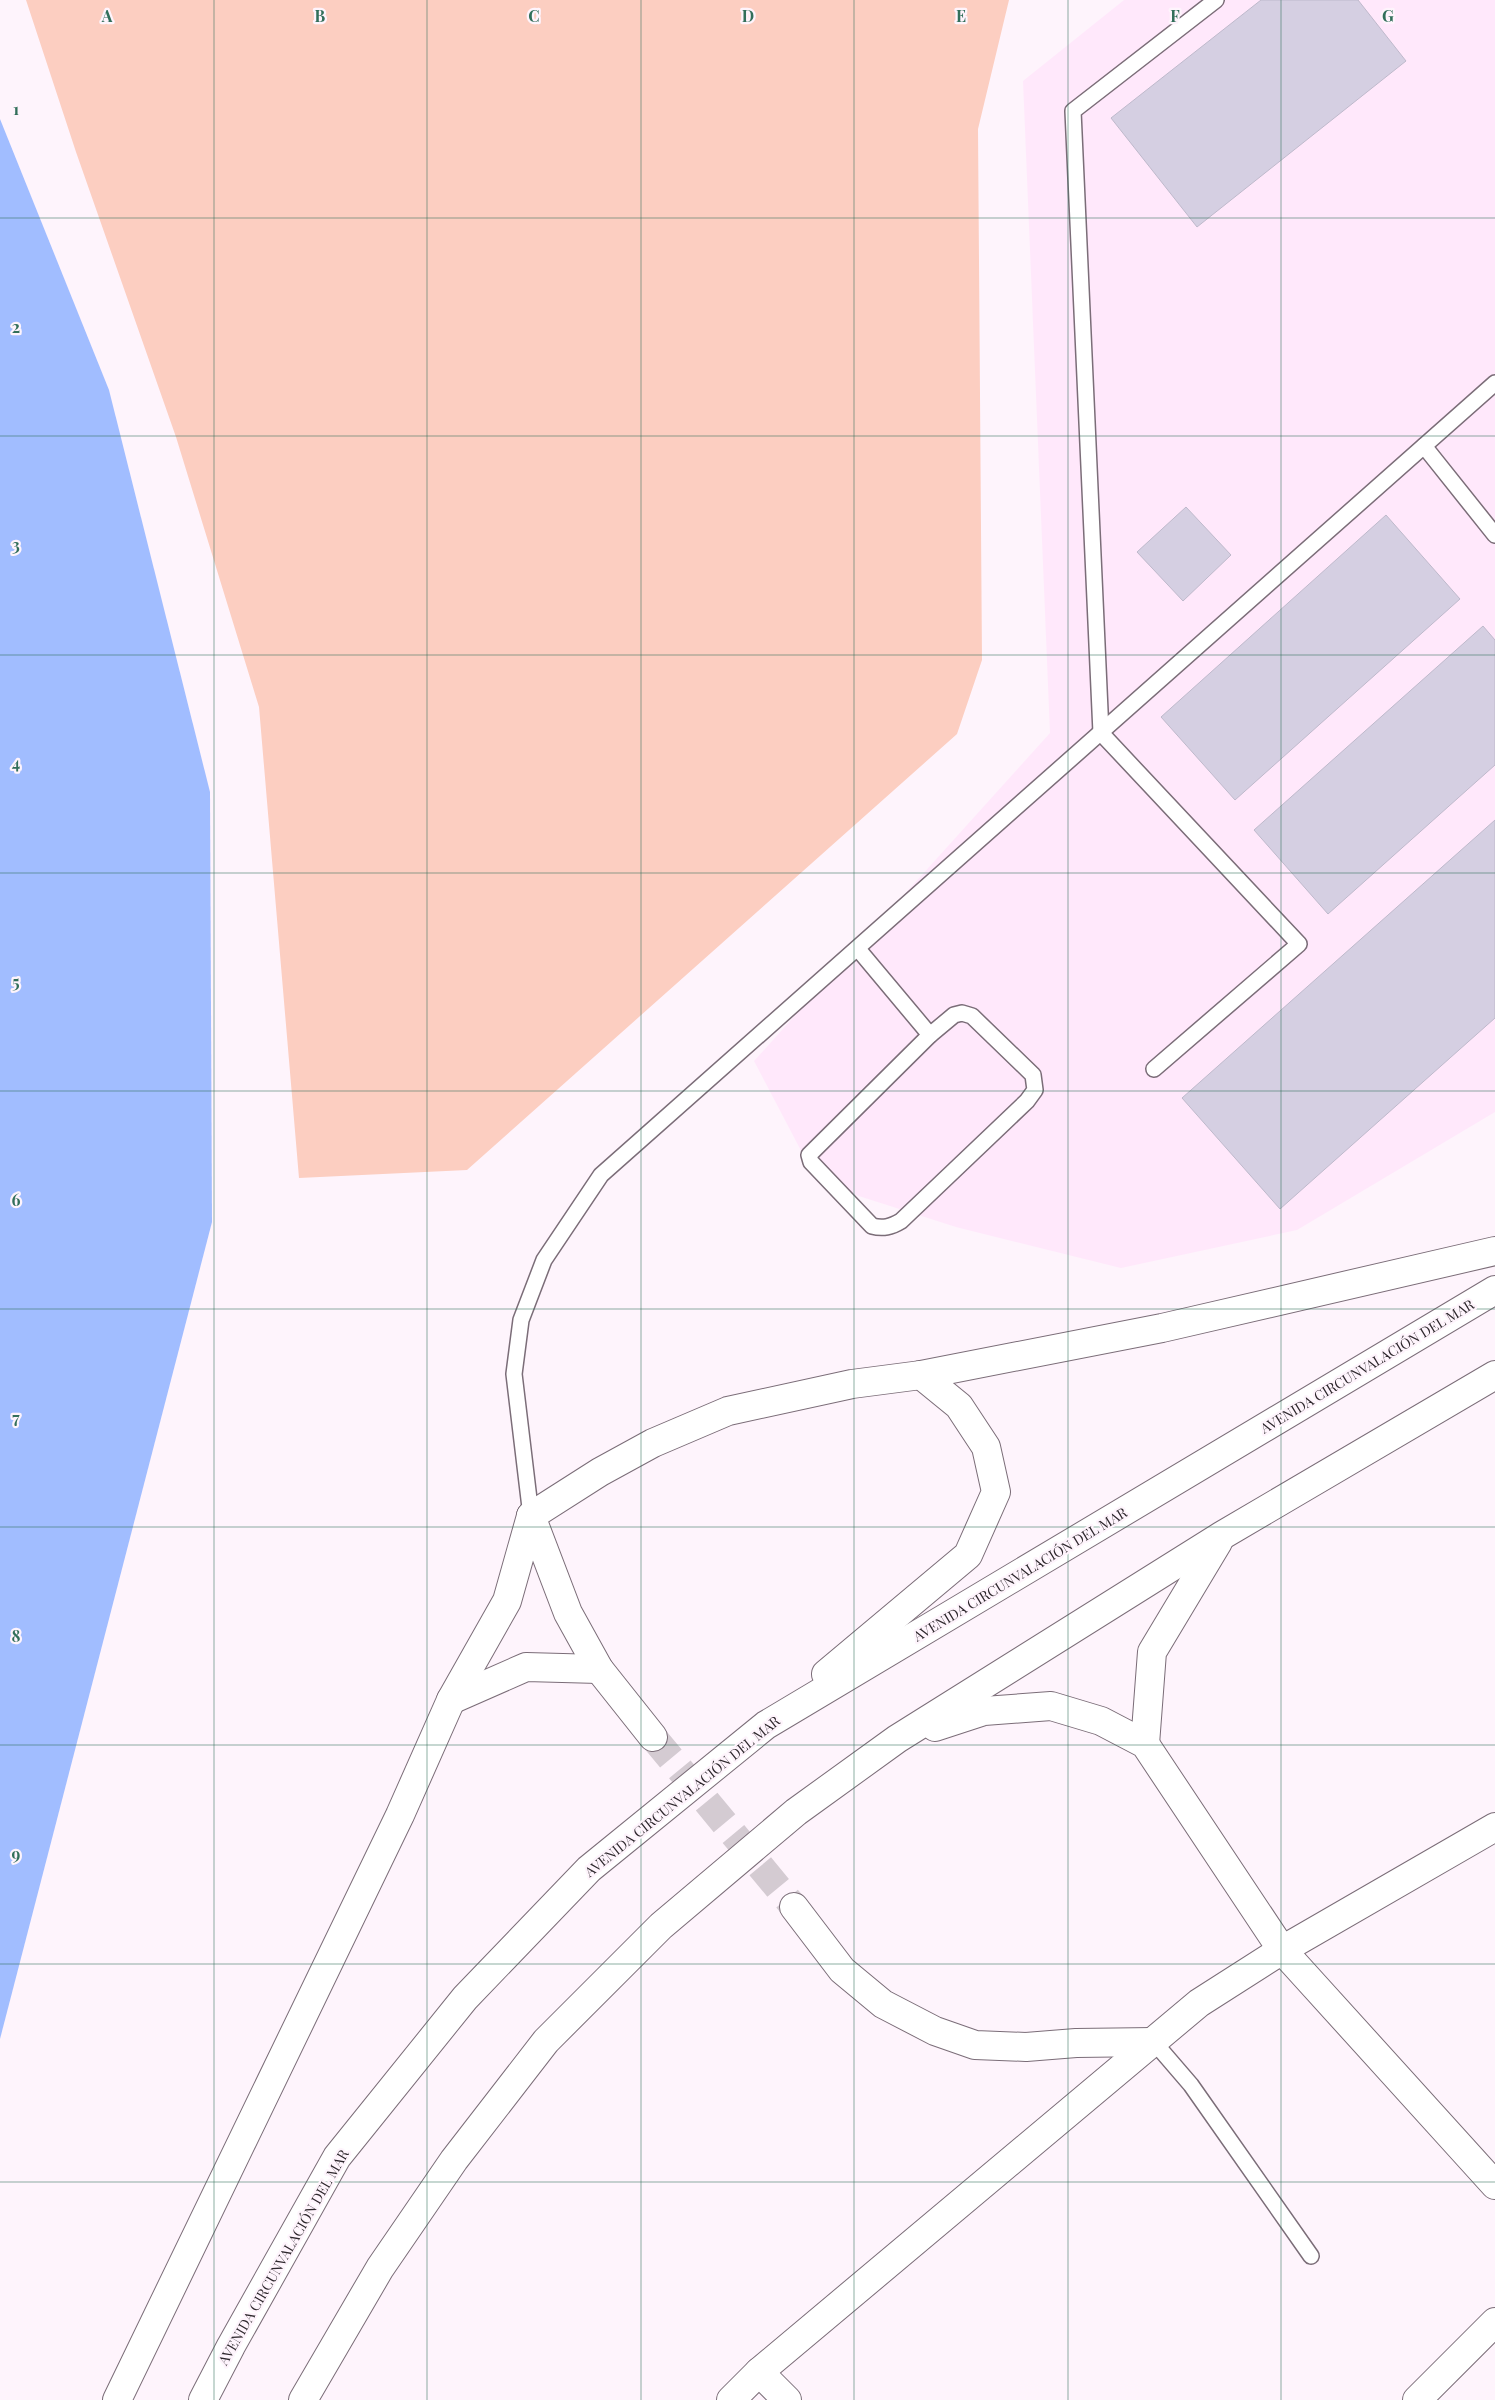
<svg xmlns="http://www.w3.org/2000/svg" width="1495" height="2400" viewBox="0 0 1495 2400" font-family="'Playfair Display',serif">
<rect width="100%" height="100%" fill="#fef4fc"/>
<polygon fill="#ffe8fb" points="1124,0 1495,0 1495,1112 1297,1230 1121,1268 956,1227 818,1183 754,1061 1050,733 1023,81"/>
<polygon fill="#fccec1" points="26,0 1009,0 978,129 982,660 957,734 467,1170 299,1178 259,707 176,437 76,152"/>
<polygon fill="#a1bdff" points="0,119 109,390 210,792 212,1222 0,2039"/>
<g fill="#d5cfe2" stroke="#beb9cb">
<polygon points="1261,0 1358,0 1406,61 1197,227 1111,118"/>
<polygon points="1186,507 1231,555 1183,601 1137,552"/>
<polygon points="1386,515 1460,599 1235,800 1161,717"/>
<polygon points="1483,626 1495,640 1495,765 1328,914 1254,830"/>
<polygon points="1495,820 1495,1018 1280,1209 1182,1098"/>
</g>
<g fill="none" stroke-linecap="round" stroke-linejoin="round">
<polyline stroke="#d4cbd2" stroke-width="28" stroke-dasharray="28 14" stroke-linecap="butt" points="653,1737 794,1907"/>
<g stroke="#7b6d78" stroke-width="18">
<g id="lane">
<polyline points="1424,446 1495,535"/>
<polyline points="858,949 930,1035"/>
<path d="M962 1013 972 1016 1033 1075 1035 1090 1027 1101 901 1221C891 1227 883 1229 872 1226L811 1162 809 1155 930 1035 954 1015Z"/>
<polyline points="1154,1069 1299,944 1101,733 1073,111 1216,0"/>
<polyline points="531,1516 514,1374 521,1320 544,1260 601,1175 1495,383"/>
<polyline points="1154,2042 1191,2085 1311,2256"/>
</g>
</g>
<g stroke="#7b6d78" stroke-width="30">
<g id="street">
<polyline points="531,1516 568,1613 599,1669 653,1737"/>
<polyline points="451,1700 526,1667 599,1669"/>
<polyline points="794,1907 842,1970 883,2004 935,2031 975,2045 1026,2047 1076,2043 1154,2042"/>
<polyline points="1282,1950 1495,2185"/>
<polyline points="759,2372 787,2400"/>
<polyline points="117,2400 400,1815 451,1700 507,1601 531,1516"/>
<polyline points="731,2400 759,2372 1199,2003 1282,1950 1495,1827"/>
<polyline points="1417,2400 1495,2322"/>
</g>
</g>
<g stroke="#7b6d78" stroke-width="30">
<g id="primary">
<polyline points="531,1516 600,1472 653,1443 728,1411 852,1384 921,1375 1162,1328 1495,1251"/>
<polyline points="826,1674 968,1555 996,1492 986,1447 959,1406 921,1375"/>
<polyline points="935,1727 984,1711 1051,1706 1101,1721 1145,1744 1282,1950"/>
<polyline points="1145,1744 1152,1652 1218,1542"/>
<polyline points="203,2400 231,2346 337,2157 465,1998 589,1869 766,1725 1495,1290"/>
<polyline points="303,2400 380,2268 454,2160 546,2041 661,1926 796,1812 897,1739 1221,1536 1495,1375"/>
</g>
</g>
<use href="#lane" stroke="#fff" stroke-width="15"/>
<use href="#street" stroke="#fff" stroke-width="28"/>
<use href="#primary" stroke="#fff" stroke-width="28"/>
</g>
<path fill="none" stroke="#326f5a" stroke-width="1" stroke-opacity="0.55" d="M214 0V2400M427 0V2400M641 0V2400M854 0V2400M1068 0V2400M1281 0V2400M0 218H1495M0 436H1495M0 655H1495M0 873H1495M0 1091H1495M0 1309H1495M0 1527H1495M0 1745H1495M0 1964H1495M0 2182H1495"/>
<g text-anchor="middle" dominant-baseline="central" stroke-width="4.5" stroke-linejoin="round" paint-order="stroke">
<g font-size="14" fill="#2d272c" stroke="#fef4fc">
<text transform="translate(1367 1366) rotate(-31)">AVENIDA CIRCUNVALACIÓN DEL MAR</text>
<text transform="translate(1020 1574) rotate(-31)">AVENIDA CIRCUNVALACIÓN DEL MAR</text>
<text transform="translate(682 1796) rotate(-39)">AVENIDA CIRCUNVALACIÓN DEL MAR</text>
<text transform="translate(283 2257) rotate(-60)">AVENIDA CIRCUNVALACIÓN DEL MAR</text>
</g>
</g>
<g font-size="16" text-anchor="middle" font-weight="bold" fill="#326f5a" stroke="#fef4fc" stroke-width="4.5" stroke-linejoin="round" paint-order="stroke">
<text x="107" y="22">A</text>
<text x="320" y="22">B</text>
<text x="534" y="22">C</text>
<text x="748" y="22">D</text>
<text x="961" y="22">E</text>
<text x="1175" y="22">F</text>
<text x="1388" y="22">G</text>
<text x="16" y="115">1</text>
<text x="16" y="333">2</text>
<text x="16" y="551">3</text>
<text x="16" y="769">4</text>
<text x="16" y="988">5</text>
<text x="16" y="1206">6</text>
<text x="16" y="1424">7</text>
<text x="16" y="1642">8</text>
<text x="16" y="1860">9</text>
</g>
</svg>
